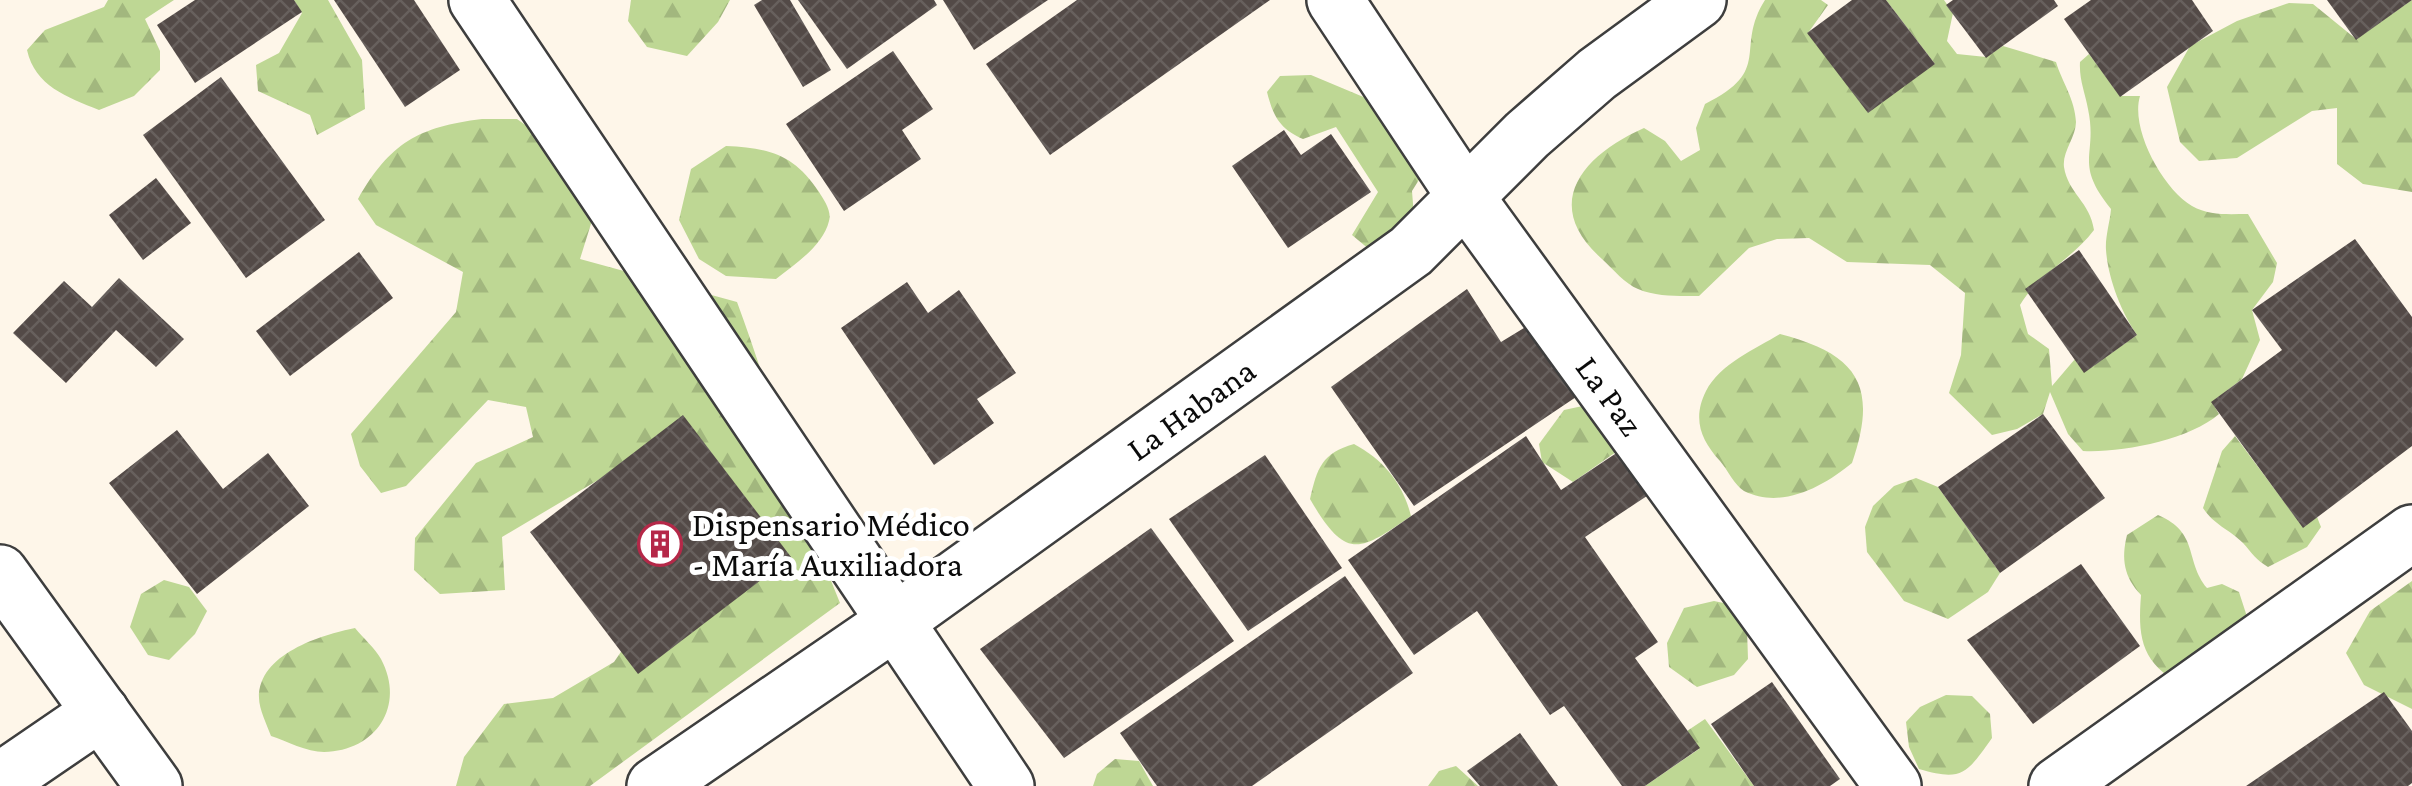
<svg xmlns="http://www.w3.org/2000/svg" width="2412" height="786" viewBox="0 0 2412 786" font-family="'Crimson Pro',serif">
<defs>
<pattern id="forest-firs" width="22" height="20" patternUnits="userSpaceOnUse" patternTransform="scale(2.5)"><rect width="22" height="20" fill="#bed794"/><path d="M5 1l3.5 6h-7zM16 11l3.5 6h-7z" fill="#a2b77e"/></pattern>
<pattern id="building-cross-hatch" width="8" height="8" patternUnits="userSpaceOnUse" patternTransform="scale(2.5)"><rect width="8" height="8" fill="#534a47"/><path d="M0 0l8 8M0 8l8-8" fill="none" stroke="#67605d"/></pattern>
</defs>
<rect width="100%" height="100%" fill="#fef6e9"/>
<g fill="url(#forest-firs)">
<path d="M108 0H174L145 19 160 51V70L134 96 99 110C67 97 35 86 27 50L45 30 104 7Z"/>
<polygon points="294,0 328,0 362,60 365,109 317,135 310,115 258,91 256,65 279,53 302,13"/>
<polygon points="631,0 730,0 718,22 687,56 647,47 628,21"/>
<path d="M1765 0H1821L1828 5 1808 33 1935 64 1886 0H1944L1953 13 1947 41 1957 54 1986 57 2003 46 2056 62C2062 82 2075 99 2076 122 2076 137 2062 152 2064 167 2068 193 2090 202 2094 230 2072 259 2039 274 2020 305L2028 334 2049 349 2052 386 2075 359 2084 372 2137 335C2121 312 2108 278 2106 250 2105 237 2110 222 2111 209 2073 162 2098 156 2088 109 2085 92 2079 80 2080 62L2089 54 2120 96H2140C2130 129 2163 189 2192 206 2210 216 2228 214 2248 214L2277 263 2273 282 2252 310 2260 340 2242 379 2212 402 2219 414C2189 440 2121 453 2083 451L2068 434 2050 392 2043 414 2017 429 1992 435 1949 393 1961 355 1965 293 1930 265 1847 262 1809 238 1777 239 1749 248 1699 296C1679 296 1657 297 1638 289 1625 284 1613 269 1602 259 1540 204 1583 155 1644 128L1665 141 1681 161 1700 150 1696 128 1705 104C1774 70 1734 49 1765 0Z"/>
<polygon points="2412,0 2412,192 2363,184 2337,164 2337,108 2312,111 2237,158 2199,161 2180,142 2167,87 2190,46 2237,21 2289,3 2313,4 2356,39"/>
<path d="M1311 75 1373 101 1422 175 1412 191 1415 230 1376 255 1352 235 1378 192 1336 127 1303 139C1280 129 1273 116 1267 92L1280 76Z"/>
<path d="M482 119H517L556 147 595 211 580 259 737 302C774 401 799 505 840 603L590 786H456L464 757 504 704 553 698 614 662 649 611 637 457 502 537 505 590 440 594 414 570 415 538 476 463 533 437 526 407 488 400 406 486 381 493 360 466 351 434 456 312 463 272 376 225 358 199C390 143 418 127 482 119Z"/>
<path d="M726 146C769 148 794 154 819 192 824 200 832 211 829 221 823 246 795 264 776 279L726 276 699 259 679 220 691 169Z"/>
<path d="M1780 334C1857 354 1879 385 1852 463 1824 486 1782 510 1744 491 1735 486 1727 469 1720 461 1701 440 1692 419 1706 391 1720 364 1755 349 1780 334Z"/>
<polygon points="1592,404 1627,436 1616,452 1573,482 1542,462 1539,444 1564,410"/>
<path d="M2235 436 2303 527 2317 517 2321 527 2307 547 2268 567C2256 560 2252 553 2243 543 2229 529 2214 525 2203 508L2222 451Z"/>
<path d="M1354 444C1384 460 1403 484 1411 516 1359 552 1346 561 1310 499 1317 468 1322 453 1354 444Z"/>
<polygon points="1916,478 1938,487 2000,573 1988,592 1948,619 1904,601 1867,552 1865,527 1873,506 1894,486"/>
<path d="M2158 515C2200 533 2184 560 2207 588L2222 584 2239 592 2251 629 2175 681C2140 659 2138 634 2141 595 2124 577 2121 559 2127 535Z"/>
<polygon points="164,580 189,587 207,611 195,634 169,660 148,655 130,627 141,594"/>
<polygon points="2412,581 2412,709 2364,685 2346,653 2370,611"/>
<polygon points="1714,601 1733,605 1747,629 1748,659 1734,675 1697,687 1669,667 1667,643 1684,608"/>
<path d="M355 628C363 638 375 648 381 659 406 706 376 751 324 752 307 752 286 741 271 736 267 725 259 709 259 698 258 654 321 635 355 628Z"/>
<path d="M1946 695 1972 696 1990 714 1992 738C1967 773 1963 782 1919 769L1909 747 1906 722 1920 707Z"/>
<polygon points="1705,719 1754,786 1645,786 1699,749 1687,731"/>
<polygon points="1115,759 1139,761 1153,786 1093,786 1097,774"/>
<polygon points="1456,766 1478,786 1428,786 1439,771"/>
</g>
<g fill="url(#building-cross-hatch)">
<polygon points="195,0 294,0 302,12 195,83 157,25"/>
<polygon points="334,0 414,0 460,70 405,107"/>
<polygon points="762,0 790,0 831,70 803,87 754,5"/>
<polygon points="798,0 934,0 937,5 847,69"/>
<polygon points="943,0 1048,0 974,50"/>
<polygon points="1077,0 1270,0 1050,155 986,64"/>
<polygon points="1852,0 1886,0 1935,64 1868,113 1807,33"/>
<polygon points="1953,0 2054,0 2058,6 1986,58 1946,5"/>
<polygon points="2091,0 2192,0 2213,31 2120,97 2064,19"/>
<polygon points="2327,0 2412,0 2356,40"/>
<polygon points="893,51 933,109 902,130 921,159 844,211 786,124"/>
<polygon points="221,77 325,220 246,278 143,135"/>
<polygon points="1284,130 1301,155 1331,134 1371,192 1288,248 1232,166"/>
<polygon points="156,178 191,223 143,260 109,215"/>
<polygon points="2355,239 2412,317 2412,446 2303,528 2211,402 2282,350 2252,310"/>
<polygon points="2079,250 2137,335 2084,373 2025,289"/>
<polygon points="359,252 393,298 290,376 256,331"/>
<polygon points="119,278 184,339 156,367 116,330 66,383 13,333 64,281 92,307"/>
<polygon points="907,282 928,313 959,290 1016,373 977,399 994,423 934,465 841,328"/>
<polygon points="1467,289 1501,342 1532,323 1579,395 1414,506 1331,387"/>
<polygon points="2043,414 2105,498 2000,573 1938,487"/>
<polygon points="683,415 791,557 638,674 530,532"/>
<polygon points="177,430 223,489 268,453 309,506 197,594 109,483"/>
<polygon points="1526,436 1561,490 1633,442 1662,486 1585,537 1658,642 1635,658 1700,748 1645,786 1622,786 1564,706 1550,715 1477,611 1414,655 1348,560"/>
<polygon points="1265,455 1342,568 1248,631 1169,519"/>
<polygon points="1151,528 1234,641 1064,758 980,649"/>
<polygon points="2081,564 2140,646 2033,724 1967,640"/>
<polygon points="1345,576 1413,673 1252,786 1157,786 1120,733"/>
<polygon points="1772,682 1840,779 1830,786 1754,786 1711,724"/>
<polygon points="2384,692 2412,731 2412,783 2408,786 2246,786"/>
<polygon points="1520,733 1558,786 1480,786 1467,771"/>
</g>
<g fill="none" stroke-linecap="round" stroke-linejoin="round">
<g stroke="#3e3e3e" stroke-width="60">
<g id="street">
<polyline points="477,0 1006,786"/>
<path id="s1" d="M1335 0 1465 196 1893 786"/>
<polyline points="0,573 154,786"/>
<polyline points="0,781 101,712"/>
<path id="s2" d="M655 786 896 621 1411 251 1527 135 1597 74 1698 0"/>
<polyline points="2057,786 2412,533"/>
</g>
</g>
<use href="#street" stroke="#fff" stroke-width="55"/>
</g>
<defs>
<g id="building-ring" transform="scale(2.25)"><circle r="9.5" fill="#fff" stroke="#b52848" stroke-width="1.5"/><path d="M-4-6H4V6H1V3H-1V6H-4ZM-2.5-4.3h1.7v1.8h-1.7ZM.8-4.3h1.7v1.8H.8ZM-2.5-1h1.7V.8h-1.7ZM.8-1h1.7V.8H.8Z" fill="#b52848"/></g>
</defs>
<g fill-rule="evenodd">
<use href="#building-ring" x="660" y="544"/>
</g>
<g text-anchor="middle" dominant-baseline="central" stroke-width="10" stroke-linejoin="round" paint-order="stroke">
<g font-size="35" fill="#0b0b0b" stroke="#fff">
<text stroke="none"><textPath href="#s1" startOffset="482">La Paz</textPath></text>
<text stroke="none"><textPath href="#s2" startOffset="655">La Habana</textPath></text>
</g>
<g font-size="35" fill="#0b0b0b" stroke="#fff" text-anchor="start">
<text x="692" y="524">Dispensario Médico<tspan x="692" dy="40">- María Auxiliadora</tspan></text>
</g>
</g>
</svg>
